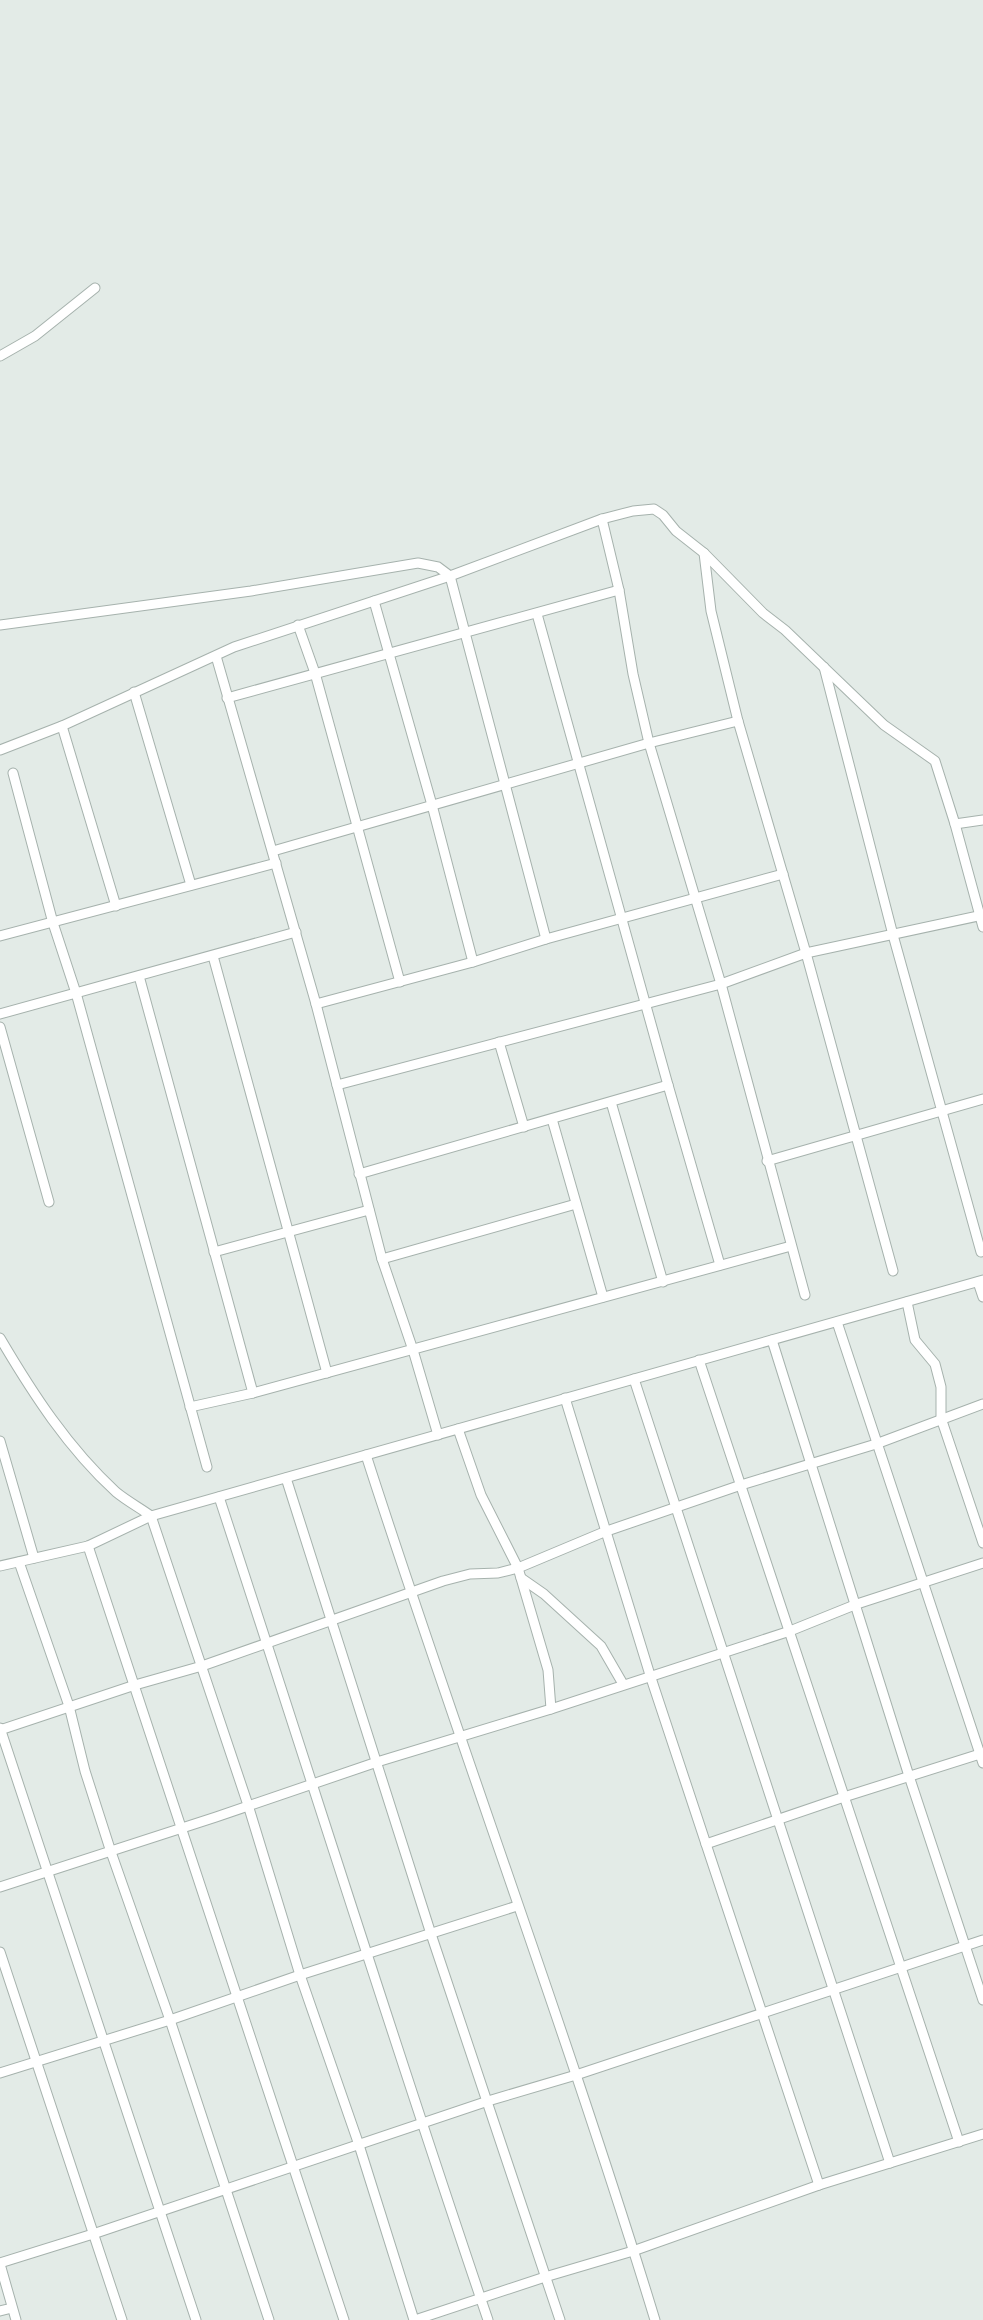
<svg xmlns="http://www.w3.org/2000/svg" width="983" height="2320" viewBox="0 0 983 2320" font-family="Cabin,sans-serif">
<rect width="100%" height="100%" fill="#e3ebe7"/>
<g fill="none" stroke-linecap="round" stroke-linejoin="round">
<g stroke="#a6b2ad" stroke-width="11">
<g id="minor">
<polyline points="0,356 35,336 95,288"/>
<polyline points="602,519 619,590 633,674 649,743 721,984 805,1295"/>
<polyline points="704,553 711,611 738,721 806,953 893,1271"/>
<polyline points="374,601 432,805 473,962"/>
<polyline points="537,614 668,1085 720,1265"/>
<polyline points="0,625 251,591 418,563 438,567 450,576 546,939"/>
<polyline points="298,625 315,673 400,982"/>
<polyline points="216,656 316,1004 382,1259 413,1350 438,1435"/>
<polyline points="824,667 893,935 981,1252"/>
<polyline points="134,692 191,885"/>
<polyline points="227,698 619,590"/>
<polyline points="62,726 116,906"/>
<polyline points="0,750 62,726 234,647 450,576 602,519 633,511 654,509 663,515 676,531 704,553 763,613 785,630 884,725 935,761 955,824 983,927"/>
<polyline points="13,773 53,923 76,993 207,1467"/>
<polyline points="955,824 983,820"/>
<polyline points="273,851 649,743 738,721"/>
<polyline points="0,936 276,863"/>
<polyline points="213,956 327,1373"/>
<polyline points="139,976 253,1393"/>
<polyline points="316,1004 473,962 546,939 783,874"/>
<polyline points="0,1014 296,932"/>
<polyline points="0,1027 49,1202"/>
<polyline points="499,1042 524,1127"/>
<polyline points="337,1085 721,984 806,953 983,915"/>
<polyline points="611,1102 663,1282"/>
<polyline points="552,1119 603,1297"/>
<polyline points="767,1161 983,1099"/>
<polyline points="359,1174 668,1085"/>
<polyline points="214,1252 369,1210"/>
<polyline points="382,1259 576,1204"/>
<polyline points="978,1282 983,1297"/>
<polyline points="907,1302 915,1340 935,1364 941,1387 941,1418 983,1543"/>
<polyline points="837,1322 983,1763"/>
<path d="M0 1338C33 1394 68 1448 116 1492 127 1501 140 1508 151 1516L248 1805 300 1975 359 2145 414 2320"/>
<polyline points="772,1340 909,1776 983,2000"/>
<polyline points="699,1360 959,2142"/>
<polyline points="634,1379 890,2163"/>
<polyline points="565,1398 650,1675 819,2185"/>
<polyline points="190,1407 253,1393 791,1246"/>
<polyline points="458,1429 481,1495 518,1568 548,1670 551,1709"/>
<polyline points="0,1441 34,1558"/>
<path d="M366 1455C459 1744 566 2029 655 2320"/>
<polyline points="286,1478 431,1934 560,2320"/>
<path d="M219 1497C309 1771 395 2047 488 2320"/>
<polyline points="88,1546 344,2320"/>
<polyline points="19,1562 69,1706 85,1771 111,1852 170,2020 269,2320"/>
<polyline points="0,1566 88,1546 151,1516 983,1280"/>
<polyline points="521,1578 544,1594 601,1646 623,1684"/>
<polyline points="0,1728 196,2320"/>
<polyline points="0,1730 135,1685 202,1666 443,1581 470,1574 498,1573 518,1568 604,1532 741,1485 876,1444 983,1404"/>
<polyline points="706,1844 844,1797 983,1753"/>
<polyline points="0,1887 216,1817 377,1762 551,1709 790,1631 857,1604 983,1563"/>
<polyline points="0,1952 122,2320"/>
<polyline points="0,2073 170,2020 300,1975 517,1906"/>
<polyline points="0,2263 93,2234 488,2101 576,2075 983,1940"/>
<polyline points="0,2264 16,2320"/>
<polyline points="0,2311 12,2308"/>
<polyline points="415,2320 545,2277 633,2251 819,2185 983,2134"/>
</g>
</g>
<use href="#minor" stroke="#fff" stroke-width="9"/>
</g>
</svg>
